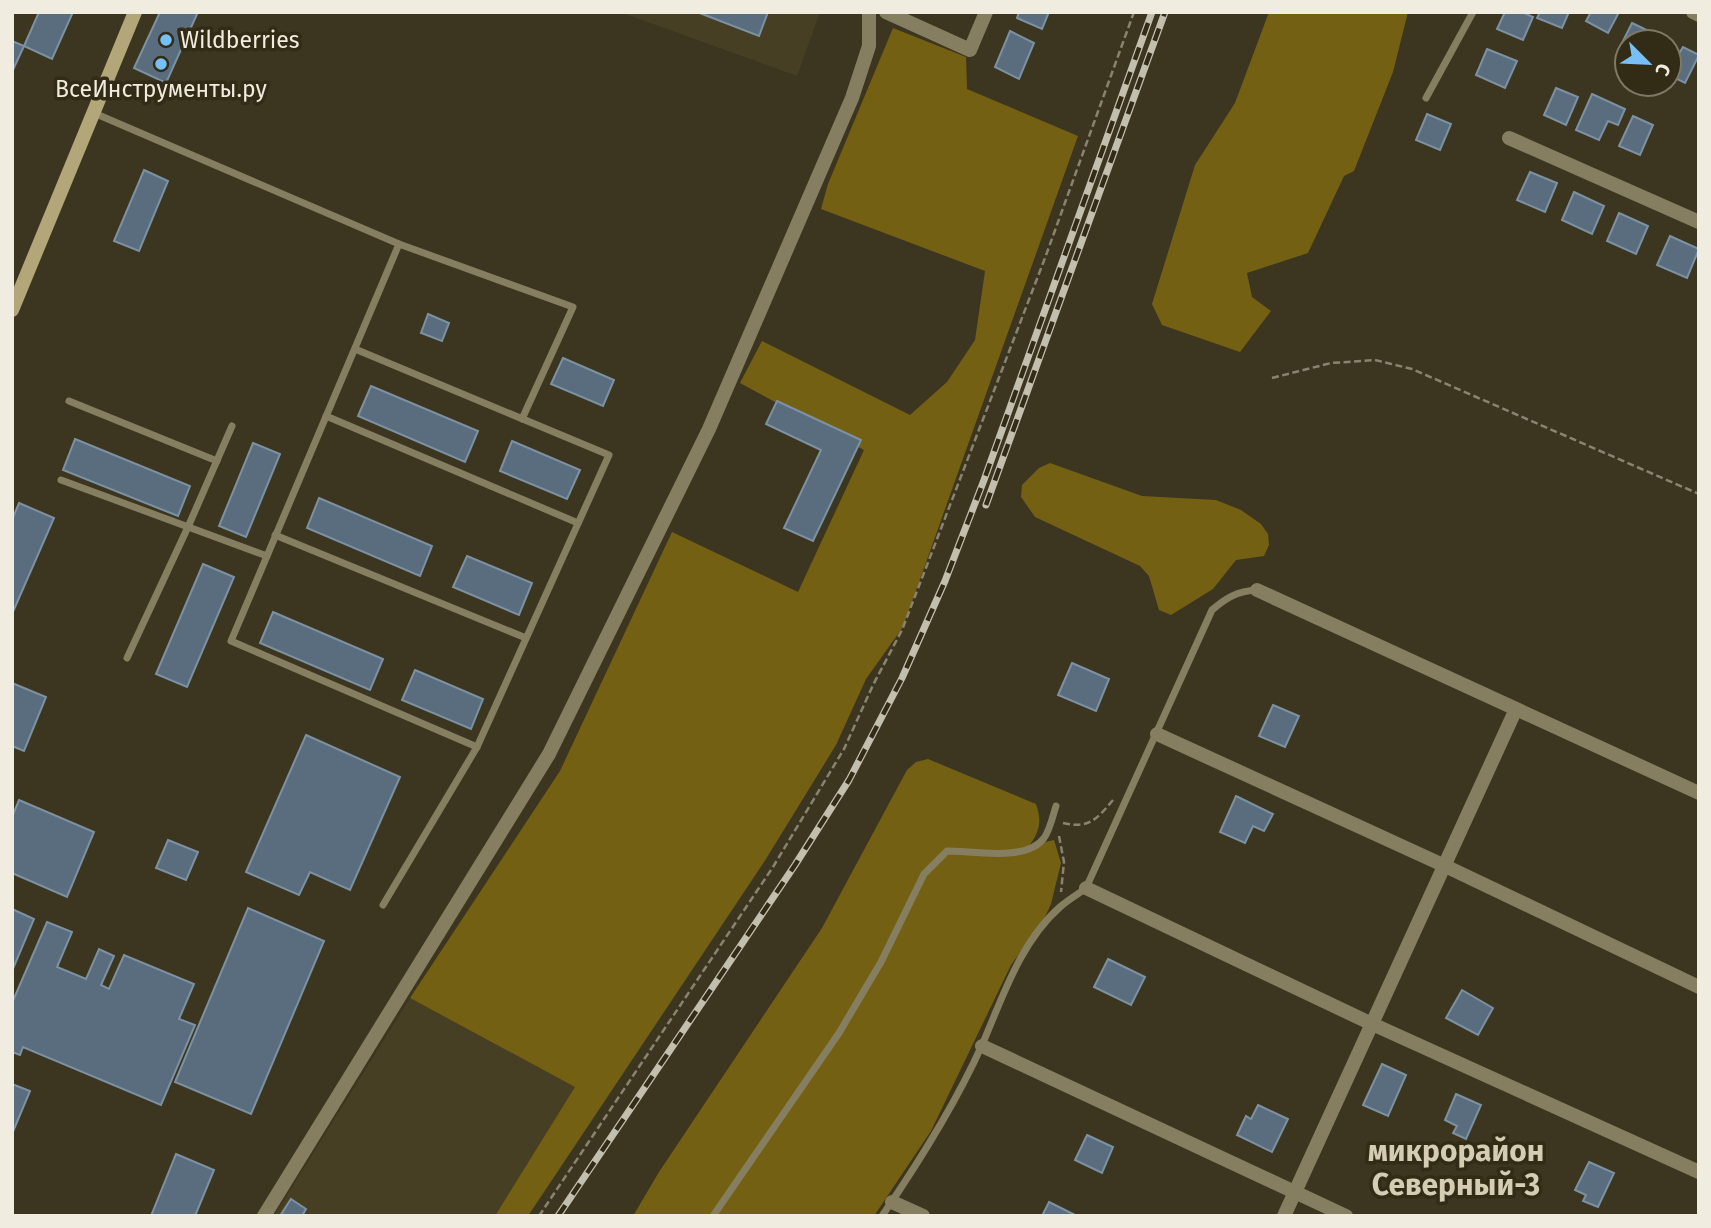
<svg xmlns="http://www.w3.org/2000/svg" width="1711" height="1228" viewBox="0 0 1711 1228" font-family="'Fira Sans',sans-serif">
<rect width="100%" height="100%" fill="#3c3620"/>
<g fill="#473f23">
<polygon points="620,12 820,12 797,76"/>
<polygon points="410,998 576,1087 495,1216 274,1216"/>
</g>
<g fill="#736013">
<polygon points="1269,12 1408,12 1393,72 1354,171 1344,176 1308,253 1247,273 1252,297 1271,311 1240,352 1162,325 1152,304 1195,165 1235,103"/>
<polygon points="893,28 966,57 967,89 1078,136 903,627 866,679 836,745 766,859 528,1216 495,1216 575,1087 410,998 560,771 672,532 798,592 864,450 740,383 762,341 910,415 947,382 975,340 985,271 821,209 828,184"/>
<polygon points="1050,463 1142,496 1216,500 1241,510 1261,524 1268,534 1269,545 1264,556 1236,560 1213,589 1171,615 1159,610 1149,576 1140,566 1035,517 1021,497 1022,485 1039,468"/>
<path d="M928 759 1036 804C1042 821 1040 831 1029 846L1054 840 1061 863 1051 904 1042 923 1011 965 931 1131 874 1216H633L659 1172 822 928 907 770 916 762Z"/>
</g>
<g fill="#596d7e" stroke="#7c91a2" stroke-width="2">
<polygon points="39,12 73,12 52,59 24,46"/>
<polygon points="160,12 198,12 166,83 134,68"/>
<polygon points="697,12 768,12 759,36"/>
<polygon points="1019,12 1049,12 1042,29 1017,18"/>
<polygon points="1505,12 1522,12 1533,17 1523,40 1497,29"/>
<polygon points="1540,12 1569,12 1562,28 1537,18"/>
<polygon points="1591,12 1615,12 1618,14 1608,33 1586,21"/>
<polygon points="1632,23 1657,35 1654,42 1627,42 1627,48 1621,45"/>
<polygon points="1010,31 1034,43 1019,79 995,67"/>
<polygon points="12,41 24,46 12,72"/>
<polygon points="1669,47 1680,52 1683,47 1699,55 1685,83 1669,75"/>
<polygon points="1487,49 1517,61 1505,88 1476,75"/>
<polygon points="1556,88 1578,97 1566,125 1544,115"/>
<polygon points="1592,94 1625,109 1618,125 1608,121 1599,140 1576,130"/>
<polygon points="1427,114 1451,124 1440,150 1416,140"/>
<polygon points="1633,116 1653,125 1640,155 1619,146"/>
<polygon points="144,170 168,181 139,251 114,241"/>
<polygon points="1530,172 1557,183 1545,212 1517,200"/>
<polygon points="1574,192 1604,206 1592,234 1562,220"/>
<polygon points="1619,213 1648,226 1636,254 1607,241"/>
<polygon points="1670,236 1699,249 1687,278 1657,265"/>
<polygon points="428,314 449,323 442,341 421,333"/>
<polygon points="563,358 614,380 603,406 551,384"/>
<polygon points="371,386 478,431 465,462 358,416"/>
<polygon points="777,401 861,440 813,541 784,528 821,450 766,424"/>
<polygon points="75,439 190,486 178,516 63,470"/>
<polygon points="512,441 580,470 567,499 500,471"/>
<polygon points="253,443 280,454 246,537 219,526"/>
<polygon points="319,498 432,546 420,576 307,528"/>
<polygon points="19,503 54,518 12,614 12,520"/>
<polygon points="467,556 532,583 519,615 453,587"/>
<polygon points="203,564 234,577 187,687 156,674"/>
<polygon points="273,612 383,659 370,690 260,643"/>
<polygon points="1072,663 1109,679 1096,711 1058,695"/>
<polygon points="415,670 483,699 471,729 402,700"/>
<polygon points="12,683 46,697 24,751 12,746"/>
<polygon points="1273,705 1299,716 1285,747 1259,736"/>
<polygon points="306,735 400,777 350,890 310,872 299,895 246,872"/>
<polygon points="1236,796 1273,814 1264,831 1253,826 1245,843 1220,832"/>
<polygon points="19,800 94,832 67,897 12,873 12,817"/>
<polygon points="168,840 198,852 186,880 156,868"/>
<polygon points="248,908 324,941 251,1114 175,1082"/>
<polygon points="12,909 34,919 12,971"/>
<polygon points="47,922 72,932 57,967 86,979 99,949 114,956 101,985 109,989 124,955 194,984 179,1019 195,1025 161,1105 23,1047 20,1055 12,1052 12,1003"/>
<polygon points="1108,959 1145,977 1131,1005 1094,987"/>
<polygon points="1462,990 1493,1008 1478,1035 1446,1018"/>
<polygon points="1382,1064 1406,1075 1388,1116 1363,1105"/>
<polygon points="12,1084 30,1091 12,1134"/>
<polygon points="1456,1094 1481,1105 1466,1139 1453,1133 1457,1126 1445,1120"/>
<polygon points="1258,1105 1288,1119 1272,1152 1237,1135 1246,1116 1251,1119"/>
<polygon points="1087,1135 1113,1147 1102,1173 1075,1160"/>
<polygon points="176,1154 214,1170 195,1216 151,1216"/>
<polygon points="1589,1162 1614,1173 1598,1207 1583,1201 1586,1195 1575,1190"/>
<polygon points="291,1199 306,1209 302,1216 280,1216"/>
<polygon points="1049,1202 1077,1216 1042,1216"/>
</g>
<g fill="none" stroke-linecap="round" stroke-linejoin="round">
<g stroke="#898472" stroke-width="2.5" stroke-dasharray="7 3.5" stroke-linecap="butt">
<polyline points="1272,378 1331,363 1375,360 1412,369 1699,494"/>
<path d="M1063 823C1089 829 1097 819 1113 800"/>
<polyline points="1059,836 1064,862 1061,892"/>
<polyline points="539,1216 773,867 844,749 873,685 902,630 1045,258 1134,12"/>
</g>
<g stroke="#867e61" stroke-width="7">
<polyline points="1426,98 1473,12"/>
<polyline points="94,113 399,244 231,641 477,747 609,455 355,349"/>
<polyline points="399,244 573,307 522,419"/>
<polyline points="69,401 217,461"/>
<polyline points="326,416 578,523"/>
<polyline points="61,480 267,556"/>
<polyline points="275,535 526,638"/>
<polyline points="127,658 188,527 232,426"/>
<polyline points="383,905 477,747"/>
<path d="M713 1216 839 1033 881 962 924 874 947 851C974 851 1027 862 1044 838 1050 830 1053 815 1056 806"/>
<path d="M882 1216C919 1162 955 1105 982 1045 1002 999 1020 942 1060 907 1068 900 1077 895 1086 888L1212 610C1226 598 1237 591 1257 590"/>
</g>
<g stroke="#867e61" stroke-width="14">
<polyline points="886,12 970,50 986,12"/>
<polyline points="1693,12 1699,15"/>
<polyline points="1509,138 1699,222"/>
<polyline points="1257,590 1699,793"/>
<polyline points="1157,734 1443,865 1699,987"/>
<polyline points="1086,888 1370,1023 1699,1172"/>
<polyline points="982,1046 1346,1216"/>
<polyline points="892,1202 923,1216"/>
<polyline points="264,1216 549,754 709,429 852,98 869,46 869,12"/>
<polyline points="1284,1216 1516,709"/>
</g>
<polyline stroke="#b3a678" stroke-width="14" points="12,310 135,12"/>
<g stroke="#c3bfaf" stroke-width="7">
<g id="rail">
<polyline points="986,505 1165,12"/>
<polyline points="558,1216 795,865 849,780 902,678 945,581 984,480 1152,12"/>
</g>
</g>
<use href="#rail" stroke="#322b16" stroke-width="4.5" stroke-dasharray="13" stroke-linecap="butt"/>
</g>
<g fill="#77c0f7" stroke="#322b16" stroke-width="2.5">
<circle cx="166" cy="40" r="7"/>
<circle cx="161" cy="64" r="7"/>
</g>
<g text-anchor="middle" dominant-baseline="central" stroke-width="7" stroke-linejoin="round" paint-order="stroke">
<g font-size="23" fill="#f0ecdf" stroke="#322b16" text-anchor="start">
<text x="180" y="40">Wildberries</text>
<text x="161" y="89" text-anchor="middle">ВсеИнструменты.ру</text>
</g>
<g font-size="30" font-weight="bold" fill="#d4cdb3" stroke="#322b16">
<text x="1456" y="1151">микрорайон<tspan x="1456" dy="34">Северный-3</tspan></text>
</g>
</g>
<rect width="1711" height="1228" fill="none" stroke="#f0ecdf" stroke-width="28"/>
<g transform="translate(1648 63) rotate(114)"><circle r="33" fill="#322b16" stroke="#7e7866" stroke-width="2"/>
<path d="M0-5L12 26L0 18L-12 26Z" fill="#77c0f7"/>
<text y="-10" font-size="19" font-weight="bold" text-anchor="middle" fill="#f0ecdf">С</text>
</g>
</svg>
